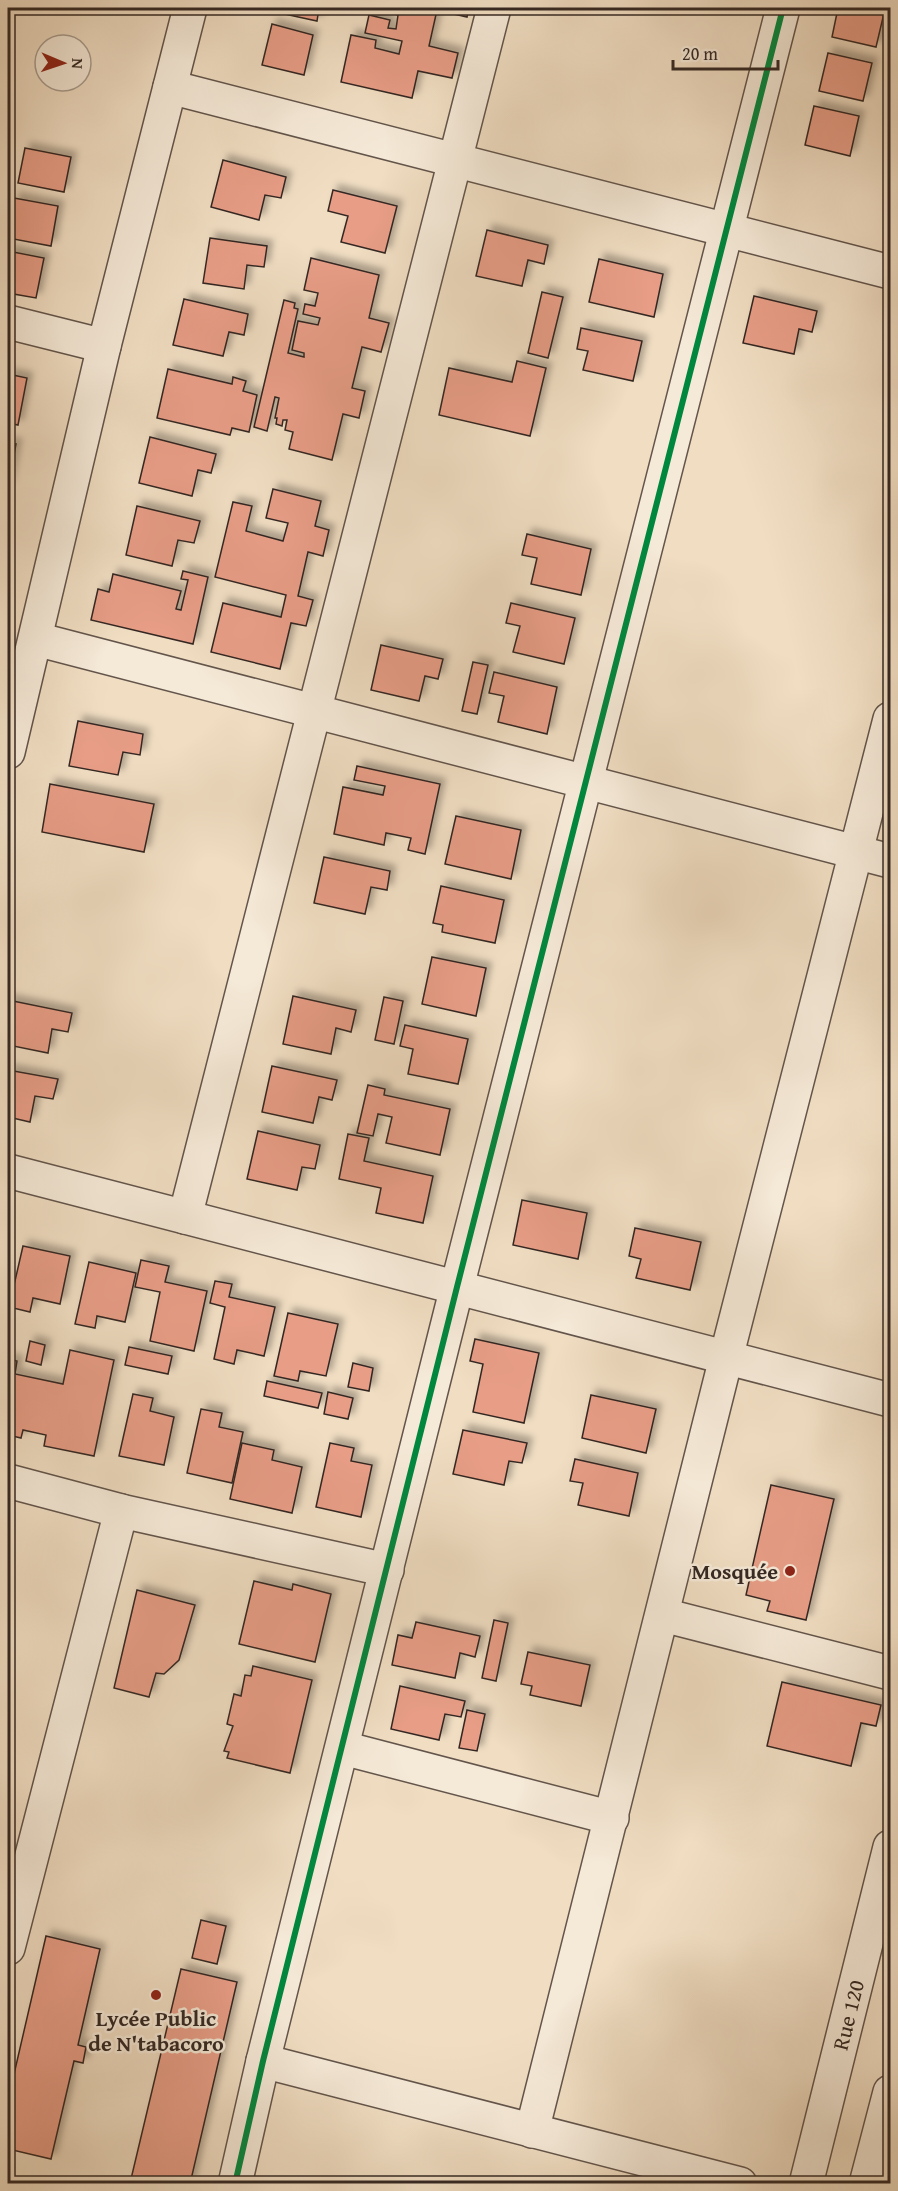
<svg xmlns="http://www.w3.org/2000/svg" width="898" height="2191" viewBox="0 0 898 2191" font-family="'Gentium Book Plus',serif">
<defs>
<filter id="shadow"><feDropShadow dx="5.5" dy="-5.5" stdDeviation="3" flood-color="#0004"/></filter>
</defs>
<rect width="100%" height="100%" fill="#f0ddc2"/>
<filter id="stains"><feTurbulence type="fractalNoise" baseFrequency=".00333" numOctaves="4"/><feColorMatrix values="0 0 0 0 .2 0 0 0 0 .09 0 0 0 0 .02 0 0 0 .5 -.17"/></filter>
<radialGradient id="worn" r=".72"><stop offset=".6" stop-color="#630" stop-opacity="0"/><stop offset="1" stop-color="#630" stop-opacity=".3"/></radialGradient>
<g fill="#e79d86" stroke="#342823" stroke-width="1.5" filter="url(#shadow)">
<polygon points="276,8 319,8 317,21 275,12"/>
<polygon points="384,8 469,8 467,17 437,10 429,46 458,53 452,78 418,71 412,98 341,82 351,35 376,40 375,48 399,54 402,41 365,33 369,15 390,20 388,28 396,29 398,15 383,11"/>
<polygon points="838,8 885,9 876,47 832,37"/>
<polygon points="272,24 313,35 304,75 262,65"/>
<polygon points="828,53 872,63 863,101 819,91"/>
<polygon points="814,106 859,116 850,156 805,145"/>
<polygon points="25,148 71,157 64,192 18,183"/>
<polygon points="223,160 286,177 281,198 265,195 259,220 211,207"/>
<polygon points="333,190 397,206 385,253 341,242 348,216 328,211"/>
<polygon points="14,198 58,206 51,246 8,238"/>
<polygon points="487,230 548,245 544,264 528,260 522,286 476,276"/>
<polygon points="210,238 267,246 264,267 247,265 244,289 203,283"/>
<polygon points="8,251 44,258 36,298 8,293"/>
<polygon points="311,258 379,275 369,318 389,323 381,352 362,347 352,388 365,391 359,418 343,414 332,460 289,449 293,432 285,430 287,420 283,420 282,426 276,424 277,418 275,418 279,398 275,397 267,431 254,427 284,300 295,303 294,308 298,309 288,353 304,357 304,353 292,350 298,321 318,325 320,318 303,314 305,304 315,306 318,293 304,290"/>
<polygon points="599,259 663,274 654,317 589,302"/>
<polygon points="542,292 563,297 548,358 528,353"/>
<polygon points="754,296 817,311 812,332 799,329 794,354 743,343"/>
<polygon points="184,299 248,314 244,335 229,332 223,356 173,345"/>
<polygon points="581,328 642,341 633,381 583,370 588,351 577,349"/>
<polygon points="517,361 546,368 530,436 439,415 449,368 512,382"/>
<polygon points="168,369 232,384 233,377 246,381 243,391 257,395 249,432 232,428 230,435 157,418"/>
<polygon points="8,374 27,378 18,425 8,423"/>
<polygon points="150,437 216,454 211,473 198,470 192,496 139,483"/>
<polygon points="8,443 16,444 8,487"/>
<polygon points="273,489 321,501 315,526 329,530 323,556 308,552 298,596 313,600 306,626 291,623 280,669 211,652 223,603 281,617 286,595 215,577 233,502 252,506 246,531 283,541 288,523 266,518"/>
<polygon points="137,506 200,521 194,543 178,540 172,566 126,555"/>
<polygon points="527,534 591,549 581,595 531,584 537,558 522,555"/>
<polygon points="183,571 208,577 193,644 91,620 98,589 109,592 113,574 181,591 176,609 181,610 188,580 181,579"/>
<polygon points="511,603 575,618 564,664 513,652 520,626 506,623"/>
<polygon points="381,645 443,659 438,679 425,676 419,701 371,690"/>
<polygon points="473,662 488,665 477,714 462,711"/>
<polygon points="494,672 557,687 547,734 498,722 504,696 489,693"/>
<polygon points="78,721 143,734 140,755 123,752 118,775 69,766"/>
<polygon points="357,766 440,784 425,854 408,850 411,838 386,833 384,845 334,834 343,787 383,795 385,786 354,780"/>
<polygon points="50,784 154,804 144,852 42,832"/>
<polygon points="456,816 521,830 511,879 445,864"/>
<polygon points="324,857 390,871 387,890 371,887 365,914 314,903"/>
<polygon points="441,886 504,900 495,943 442,932 443,925 433,923"/>
<polygon points="432,957 486,968 476,1016 422,1004"/>
<polygon points="293,996 356,1010 351,1032 336,1028 331,1054 283,1044"/>
<polygon points="384,997 403,1001 394,1044 375,1040"/>
<polygon points="8,1000 72,1013 68,1032 52,1029 48,1053 8,1045"/>
<polygon points="405,1025 468,1039 458,1084 408,1074 413,1049 400,1046"/>
<polygon points="272,1066 337,1080 332,1100 319,1097 313,1123 262,1112"/>
<polygon points="8,1070 58,1079 53,1099 35,1096 30,1122 8,1117"/>
<polygon points="368,1085 385,1089 384,1095 450,1109 440,1155 386,1143 392,1117 378,1114 373,1136 357,1133"/>
<polygon points="258,1131 320,1145 315,1169 302,1167 297,1190 247,1179"/>
<polygon points="348,1134 369,1138 364,1161 433,1176 423,1223 376,1213 381,1188 339,1179"/>
<polygon points="522,1200 587,1213 578,1259 513,1245"/>
<polygon points="635,1228 701,1242 690,1290 636,1278 641,1259 629,1256"/>
<polygon points="23,1246 70,1256 60,1304 33,1298 30,1312 9,1307"/>
<polygon points="141,1260 169,1266 165,1282 207,1291 194,1351 150,1341 160,1292 135,1287"/>
<polygon points="89,1262 136,1273 125,1322 97,1316 95,1328 75,1324"/>
<polygon points="215,1281 232,1284 229,1297 275,1307 264,1356 237,1350 234,1364 214,1359 225,1307 210,1303"/>
<polygon points="288,1313 338,1324 326,1376 300,1371 298,1381 274,1376"/>
<polygon points="475,1339 539,1353 524,1423 473,1412 483,1364 470,1361"/>
<polygon points="30,1341 45,1345 41,1365 26,1361"/>
<polygon points="129,1347 172,1356 168,1374 125,1365"/>
<polygon points="70,1350 114,1360 94,1456 44,1446 46,1435 23,1430 21,1438 8,1435 8,1359 17,1361 15,1374 63,1384"/>
<polygon points="353,1363 373,1368 369,1391 348,1387"/>
<polygon points="267,1381 322,1393 318,1408 264,1396"/>
<polygon points="328,1392 353,1398 348,1419 324,1414"/>
<polygon points="133,1394 153,1398 150,1411 174,1417 164,1465 119,1456"/>
<polygon points="591,1395 656,1409 646,1453 582,1438"/>
<polygon points="201,1409 222,1413 219,1427 243,1432 232,1483 187,1473"/>
<polygon points="463,1430 527,1443 522,1463 509,1461 504,1485 453,1474"/>
<polygon points="242,1443 274,1450 272,1460 302,1467 292,1513 230,1499"/>
<polygon points="330,1443 354,1448 351,1461 372,1465 361,1517 316,1507"/>
<polygon points="575,1459 638,1473 629,1516 578,1505 583,1483 570,1481"/>
<polygon points="771,1485 834,1499 806,1620 767,1611 770,1601 746,1595"/>
<polygon points="254,1581 292,1590 293,1584 331,1594 315,1662 239,1644"/>
<polygon points="137,1590 195,1605 179,1660 164,1674 156,1673 149,1697 114,1688"/>
<polygon points="494,1620 508,1623 496,1681 482,1678"/>
<polygon points="416,1622 480,1636 475,1657 460,1653 455,1678 392,1665 398,1635 412,1638"/>
<polygon points="528,1652 590,1665 581,1706 530,1695 532,1686 521,1684"/>
<polygon points="253,1666 312,1680 290,1773 227,1758 229,1752 224,1751 233,1726 227,1724 234,1694 241,1696 245,1675 251,1676"/>
<polygon points="782,1682 881,1705 876,1726 861,1723 851,1766 767,1746"/>
<polygon points="400,1686 465,1701 461,1717 445,1714 439,1740 391,1729"/>
<polygon points="467,1710 485,1714 477,1751 459,1748"/>
<polygon points="201,1920 226,1926 217,1964 192,1958"/>
<polygon points="46,1936 100,1949 78,2045 86,2047 83,2063 74,2061 51,2159 8,2149 8,2100"/>
<polygon points="181,1969 237,1982 190,2184 149,2184 131,2179"/>
</g>
<g fill="none" stroke-linecap="round" stroke-linejoin="round">
<g stroke="#63554b" stroke-width="36">
<g id="minor">
<polyline points="170,87 890,272"/>
<polyline points="8,322 104,346"/>
<polyline points="36,639 890,861"/>
<polyline points="8,752 104,346 190,8"/>
<polyline points="185,1217 494,8"/>
<polyline points="8,1481 121,1511 387,1570"/>
<polyline points="663,1615 890,1673"/>
<polyline points="343,1748 612,1818"/>
<polyline points="8,1948 121,1511"/>
<polyline points="263,2061 740,2184"/>
<polyline points="532,2131 726,1358 890,719"/>
<polyline points="235,2184 263,2061 457,1287 783,8"/>
<polyline points="806,2184 890,1847"/>
</g>
</g>
<g stroke="#63554b" stroke-width="36">
<g id="tertiary">
<polyline points="8,1171 890,1400"/>
<polyline points="866,2184 890,2092"/>
</g>
</g>
<use href="#minor" stroke="#f5e9d7" stroke-width="33"/>
<use href="#tertiary" stroke="#f5e9d7" stroke-width="33"/>
<g stroke="#f5e9d7" stroke-width="10">
<polyline id="cycleway" points="235,2184 263,2061 457,1287 783,8"/>
</g>
<use href="#cycleway" stroke="#00873e" stroke-width="6"/>
</g>
<g fill="#8f2418" stroke="#f5e9d7" stroke-width="2">
<circle cx="790" cy="1571" r="6"/>
<circle cx="156" cy="1995" r="6"/>
</g>
<g text-anchor="middle" dominant-baseline="central" stroke-width="5" stroke-linejoin="round" paint-order="stroke">
<g font-size="22" font-weight="bold" fill="#342823" stroke="#f5e9d7" text-anchor="end">
<text x="778" y="1571">Mosquée</text>
<text x="156" y="2018" text-anchor="middle">Lycée Public<tspan x="156" dy="25">de N'tabacoro</tspan></text>
</g>
<g font-size="22" fill="#342823" stroke="#f5e9d7">
<text transform="translate(848 2015) rotate(-76)">Rue 120</text>
</g>
</g>
<rect width="898" height="2191" fill="none" stroke="#f0ddc2" stroke-width="30"/>
<rect x="9" y="9" width="880" height="2173" fill="none" stroke="#342823" stroke-width="3"/>
<rect x="15" y="15" width="868" height="2161" fill="none" stroke="#342823" stroke-width="1.5"/>
<g transform="translate(63 63) rotate(92)"><circle r="28" fill="#f5e9d7" stroke="#a89c8f" stroke-width="1.5"/>
<path d="M0-4.5L10 22L0 15L-10 22Z" fill="#8f2418"/>
<text y="-9" font-size="16" font-weight="bold" text-anchor="middle" fill="#342823">N</text>
</g>
<path d="M673 60v9h105v-9" fill="none" stroke="#342823" stroke-width="3"/>
<text x="682" y="60" font-size="18" fill="#342823" stroke="#f5e9d7" stroke-width="4.5" paint-order="stroke">20 m</text>
<rect width="100%" height="100%" filter="url(#stains)"/>
<rect width="100%" height="100%" fill="url(#worn)"/>
</svg>
